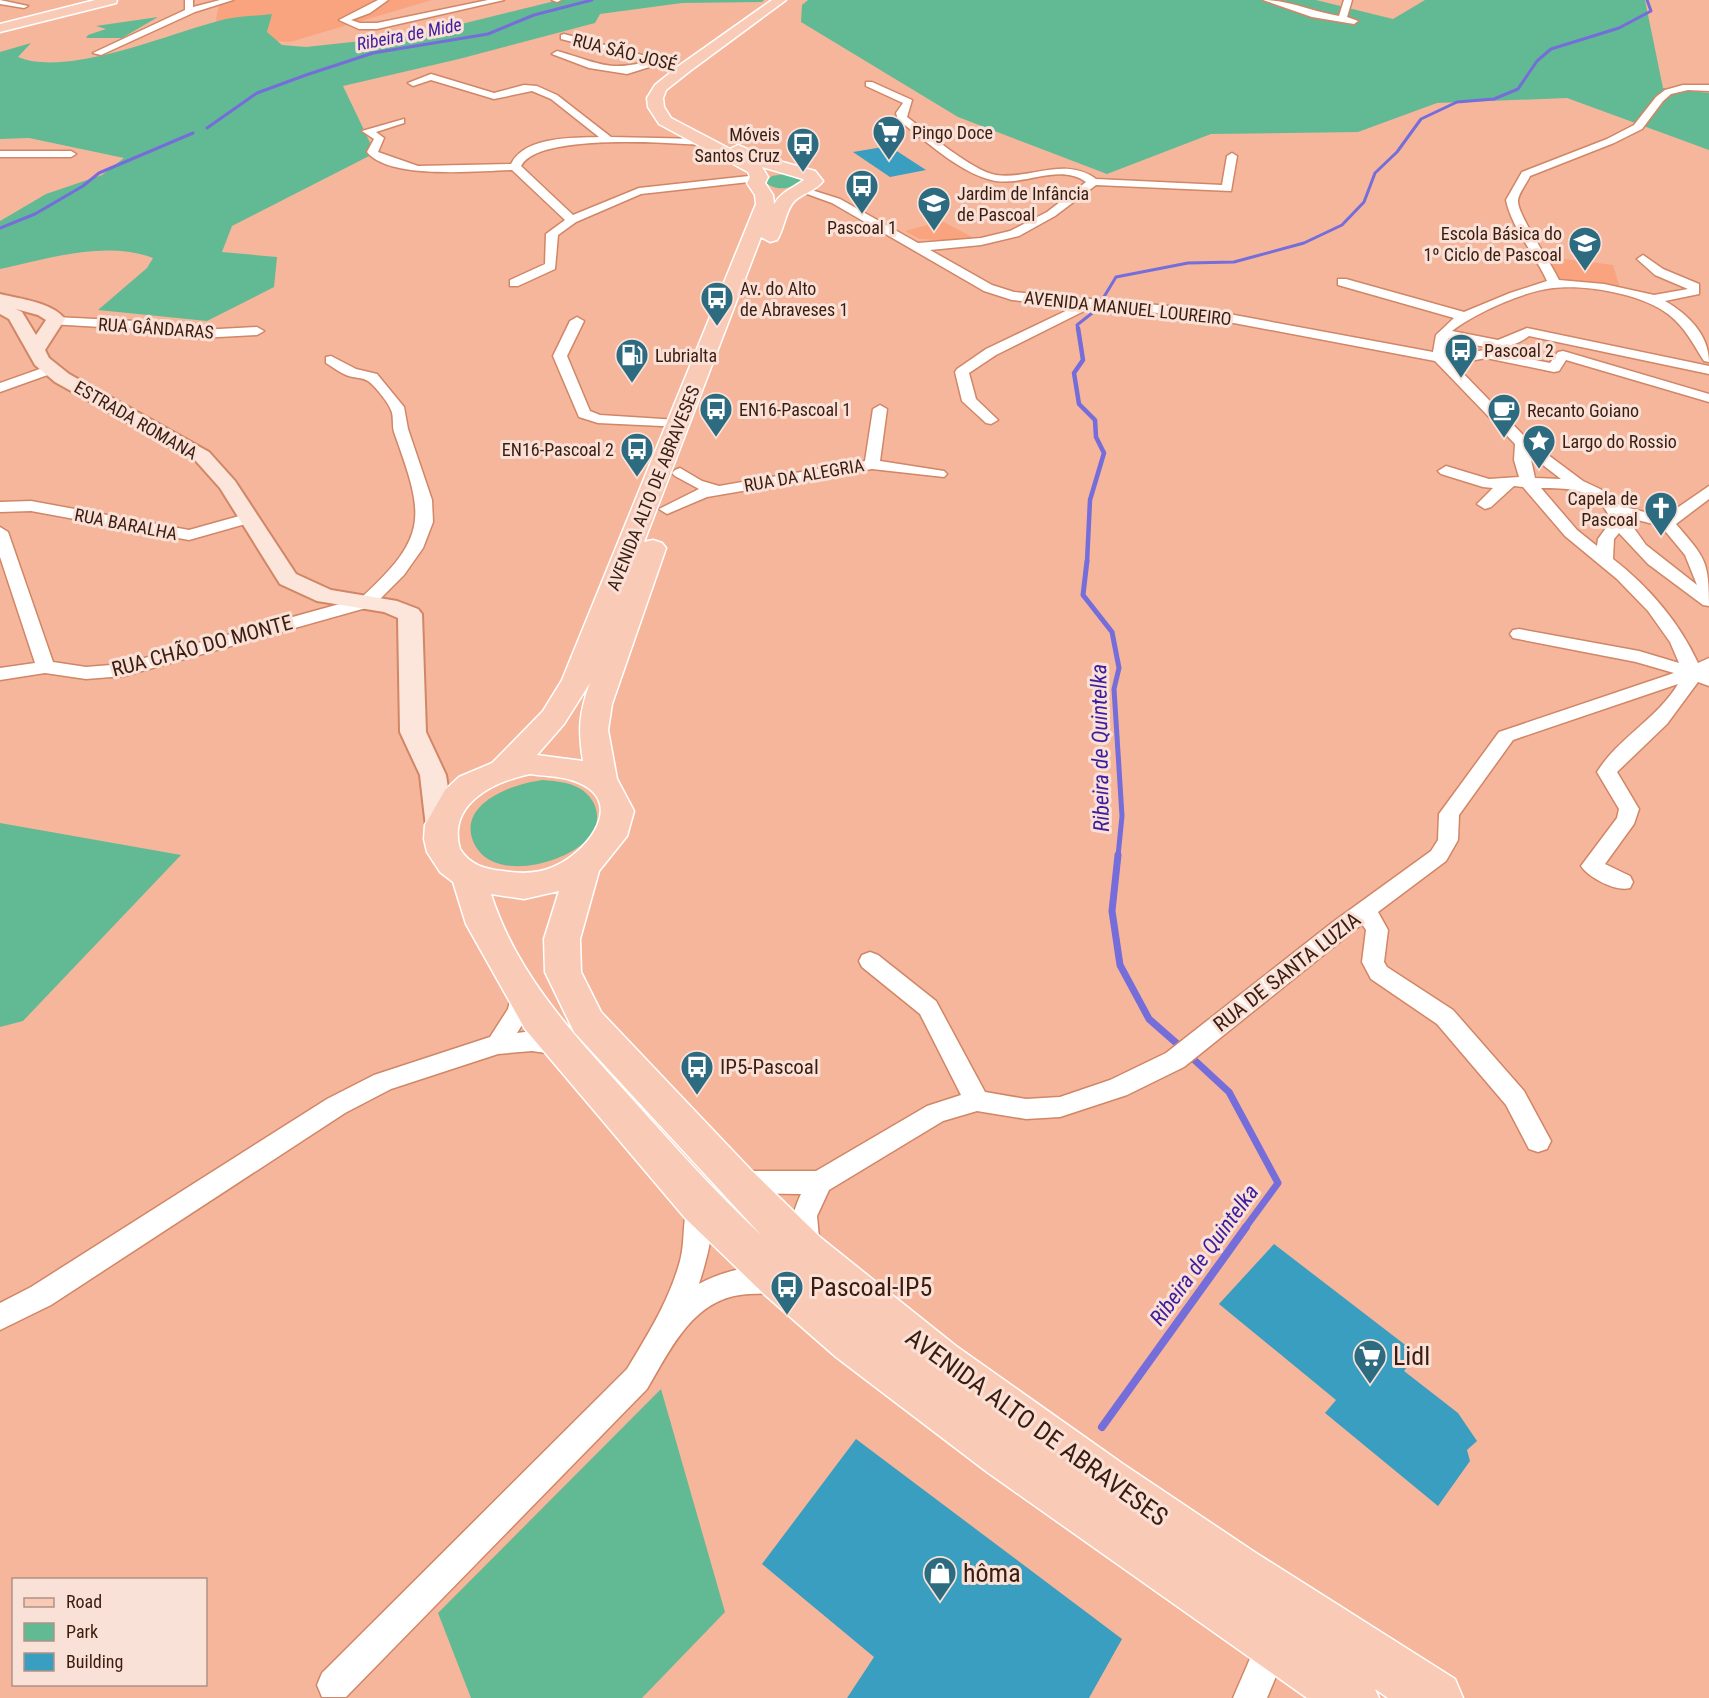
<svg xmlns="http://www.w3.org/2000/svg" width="1709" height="1698" viewBox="0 0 1709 1698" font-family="'Roboto Condensed',sans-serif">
<rect width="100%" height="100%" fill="#f6b69b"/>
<g fill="#faa47f">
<polygon points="220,0 432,0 290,42 252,39 220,28 216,19"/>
<polygon points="942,221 972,237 958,241 919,239 905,231"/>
<polygon points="1547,257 1613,265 1620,288 1565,283 1558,278"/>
</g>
<g fill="#62ba94">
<path d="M559 0H764L762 2 682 3 600 14 595 23 459 59 343 86 375 153 232 226 222 252 277 257 274 287 207 321 98 310 147 268 153 258C106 240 47 259 0 269V221L46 194 102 175 124 158 29 138 0 139V52L31 43 18 57C70 78 171 32 226 19 241 16 257 16 272 14L267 32 282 45 306 47 417 35Z"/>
<polygon points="808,0 1316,0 1393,19 1425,0 1645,0 1663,88 1709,93 1709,150 1567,98 1437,103 1358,132 1211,134 1107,174 958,117 801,22 802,5"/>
<polygon points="158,17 122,38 86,38 88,35 106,29 96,26"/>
<path d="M784 174 804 181C792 189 776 192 765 182L772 176Z"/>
<path d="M543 780C555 781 568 782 579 788 599 799 604 825 586 841 561 865 490 883 473 841 458 802 516 783 543 780Z"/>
<polygon points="0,823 181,855 23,1021 0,1027"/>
<polygon points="661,1389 725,1612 642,1698 471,1698 438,1613"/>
</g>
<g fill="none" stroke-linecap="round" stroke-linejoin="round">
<g stroke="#756dda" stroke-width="3">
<polyline points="207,128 257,93 306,75 373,53 488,34 534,15 592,0"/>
<polyline points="0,228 35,214 83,186 99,173 193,133"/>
<polyline points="1078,330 1077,325 1096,310 1116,277 1188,263 1234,262 1304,243 1342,225 1364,202 1375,173 1397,152 1421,119 1457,102 1494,99 1518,89 1537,61 1551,49 1619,28 1651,11 1647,0"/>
</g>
<polyline stroke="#756dda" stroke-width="4.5" points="1078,328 1083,360 1074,373 1079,404 1095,420 1096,437 1104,453 1090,500 1087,562"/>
<polyline stroke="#756dda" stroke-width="5" points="1087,561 1083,595 1112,632 1119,668 1114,689 1122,816 1118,856"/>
<g stroke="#756dda" stroke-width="7">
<polyline points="1118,855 1112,911 1120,965 1149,1019 1182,1048"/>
<polyline points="1189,1055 1229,1092 1278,1183 1245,1228"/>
</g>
<polyline stroke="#756dda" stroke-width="8" points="1102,1427 1246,1227"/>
</g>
<g fill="#399ec0">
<polygon points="889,146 926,170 890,177 853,152"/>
<polygon points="1274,1244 1417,1354 1404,1371 1458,1413 1477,1441 1467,1450 1470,1461 1438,1506 1325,1413 1336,1400 1219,1304"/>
<polygon points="856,1439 1122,1639 1089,1698 847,1698 874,1657 762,1564"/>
</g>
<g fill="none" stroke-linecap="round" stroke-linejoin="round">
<g stroke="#d18666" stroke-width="3">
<g id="street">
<polygon points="0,0 28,6 24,8 0,4"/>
<polygon points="185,0 193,0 193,7 220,0 233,0 195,12 101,55 93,53 185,10"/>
<polygon points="378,0 388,0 370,13 351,20 360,23 377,23 488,0 504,0 377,29 359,29 339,20"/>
<polygon points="552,0 561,0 557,2"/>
<path d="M1263 0C1288 0 1314 12 1339 16L1344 0H1352L1347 17 1358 21 1354 24 1312 17Z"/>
<path d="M564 34 690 68 685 71 659 64 627 74 589 68 552 54 557 51C594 61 609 73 648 61L561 39V35Z"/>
<path d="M431 74 494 93 524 85 537 86 557 95 611 137 703 139 708 142 703 145C667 143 538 133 521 166L573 215 639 188 758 175 763 178 758 181 641 194 576 222 558 235 555 269 518 286H510V280L545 264 546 234 565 220 512 170C478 171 389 180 367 152L374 139 362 131 404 119V123L376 132 384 138 378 152 418 166 511 164C525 136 572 138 599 137L551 99 532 91 494 99 431 80 413 86 408 83Z"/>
<path d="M866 82H872L912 100 907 117C927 132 972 171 996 175 1030 180 1065 156 1096 179L1222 185 1227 156 1232 153 1237 156 1231 191 1096 185 1055 216 1019 236 981 245 930 250 992 285 1014 292 1202 309 1433 352 1436 335 1454 318 1338 285V279H1346L1464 312 1510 293 1547 281C1535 254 1512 229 1506 200L1522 172 1607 139 1634 125 1656 97 1665 90 1683 85H1709V91L1688 90 1671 94 1663 101 1642 129 1614 143 1530 176C1527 183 1518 194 1518 201 1517 214 1551 263 1559 280L1604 284 1654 295 1688 289 1655 275 1637 259 1643 255 1663 269 1699 284V294L1665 301C1688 314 1709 335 1709 362L1704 361C1693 344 1685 327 1668 314 1642 294 1586 284 1553 288 1524 291 1475 313 1452 331L1498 340 1527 328 1709 366V374L1529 336C1504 355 1476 346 1448 338L1447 355 1486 350 1550 363 1558 352 1563 351 1709 394V402L1566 360 1559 371 1554 372 1486 358 1454 364 1528 440 1583 481 1600 489 1621 506 1664 517 1709 486V499L1676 524C1705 558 1709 560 1709 606L1703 605 1648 564 1619 533 1614 539 1613 559C1649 587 1679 622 1698 663L1709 658V686L1698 682 1667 724 1617 772 1639 809 1634 824 1605 864 1630 876 1633 882 1630 888C1616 892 1589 878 1581 866L1617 818 1619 809 1597 772C1618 738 1657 719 1678 684L1513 740 1459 815 1458 840 1446 861 1378 912 1388 930 1384 962 1387 967 1453 1010 1524 1091 1551 1141 1547 1149 1538 1152 1529 1149 1506 1105 1437 1024 1371 979 1362 962 1366 930 1362 924 1184 1067 1127 1095 1060 1117 1026 1119 977 1111 943 1121 829 1190 817 1216 820 1249 816 1258 806 1261 796 1258C787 1236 791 1215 801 1194L736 1193 727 1190 723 1182 727 1174 736 1171H816L927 1106 961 1095 920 1014 862 967 859 961 862 955 870 952 878 955 936 1001 985 1092 1026 1099 1060 1097 1110 1080 1166 1053 1333 922 1431 851 1438 840 1439 814 1499 732 1674 673 1636 662 1513 638 1510 634 1513 630 1519 629 1639 651 1679 663 1670 642 1648 611 1617 579 1565 536 1523 487 1514 486 1491 507 1485 509 1477 504 1493 488 1483 487 1441 474 1438 471 1446 466 1489 479 1519 477 1514 460 1515 444 1435 361 1202 317 1092 307 996 355 969 373 976 399 998 420 991 424 986 423 962 401 955 372 957 369 986 349 1076 306 1012 300 984 291 832 203 796 190 802 187 840 199 918 243 981 238 1010 231 1047 212 1086 182C1059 162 1021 188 991 180 957 171 927 141 898 120L896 113 903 103 866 86ZM1530 455 1561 479 1535 478ZM1541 488C1569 488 1600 489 1611 521L1598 539 1597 546 1577 530ZM1626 517 1661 526 1685 555 1697 585 1646 545Z"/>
<polygon points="0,151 71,151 76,154 71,157 0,157"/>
<polygon points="55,317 135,321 200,330 257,327 264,331 257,335 200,338 135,329 50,324 48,321"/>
<polygon points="577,317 584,321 567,356 590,411 600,415 678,420 685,424 683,427 598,423 579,417 553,356 570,321"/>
<path d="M331 356 356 369 377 374 404 407 408 429 432 500 433 522 423 548 404 575 373 606 124 676 86 679 45 673 0 680V668L35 663 0 557V527L8 532 53 662 86 667 123 664 361 598C430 535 424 516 394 432 392 425 394 416 391 410 388 402 375 386 368 381 362 377 353 378 346 375 339 372 333 367 326 363V357Z"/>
<polygon points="51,365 56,366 56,372 0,392 0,383"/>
<polygon points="880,405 887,409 880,461 944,471 947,474 944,477 872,469 707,497 667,514 659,509 699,489 675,476 672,473 675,470 680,468 702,481 719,486 865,461 873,409"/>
<polygon points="31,501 189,530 250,513 258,518 256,521 189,540 31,511 0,512 0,502"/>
<path d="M522 982 530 985C539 1001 526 1019 517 1033L532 1031 568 1038 572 1045 568 1052 560 1055 532 1051 498 1054 391 1089 345 1113 51 1305 0 1330V1303L31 1287 327 1099 374 1075 490 1037 508 1009 514 985Z"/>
<path d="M700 1193 709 1197C719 1218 706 1262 699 1284 724 1270 762 1261 789 1271L793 1280 789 1289C771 1296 752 1292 734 1296 689 1306 668 1354 647 1389L346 1697H322L317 1685 322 1673 627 1369C648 1334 669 1301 680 1261 686 1240 681 1217 691 1197Z"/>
<polygon points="1274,1627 1286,1631 1290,1643 1267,1698 1233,1698 1262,1631"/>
</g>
</g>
<g stroke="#d18666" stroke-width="4">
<path id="secondary" d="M0 294C20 299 52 302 65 319L45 350 49 358 69 374 209 452 235 481 296 574 331 590 397 601 418 609 422 614 426 732 446 775 454 827 450 834 440 837 430 834 426 827 420 775 400 732 398 618 384 612 317 601 280 584 220 488 195 460 55 382 35 365 9 319 0 314ZM16 309 38 315 46 320 36 335 22 312Z"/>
</g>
<g stroke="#fff" stroke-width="3">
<g id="primary">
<polygon points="95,0 117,0 116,3 0,32 0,24"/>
<path d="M772 0H786L690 71 666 90 663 98 664 107 671 118 730 149 738 145 768 158 815 171 823 181C814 193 800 193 792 204 785 214 784 229 777 240L770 242 761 237 644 542 653 540 662 543 666 548 612 704 608 730 617 779 634 811 627 836 599 871 580 939 581 972 601 1012 750 1169 821 1238 956 1346 1123 1464 1256 1553 1455 1679 1463 1698H1388L1375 1689 1379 1698H1307L987 1472 836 1357 764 1294 685 1218 525 1029 466 924 453 882 440 872 427 852 424 839 425 825 445 790 459 777 492 763 503 752 543 711 562 680 756 204 755 195 747 183 750 177 748 172 659 124 648 107 647 98 655 85 680 65ZM762 167 803 179 804 180C793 188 782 191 774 204L773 195 765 183 768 177ZM590 683C579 713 578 730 583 761L537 755 564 724ZM530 774C543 776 558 776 571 780 630 798 589 852 553 867 537 874 520 874 503 871 485 869 470 865 460 849 447 804 493 782 530 774ZM559 891 544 939 545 972 574 1032 761 1235C715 1192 674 1146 632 1099 576 1037 517 976 491 894L524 899Z"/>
</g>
</g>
<use href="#street" fill="#fff" fill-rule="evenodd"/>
<use href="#secondary" fill="#fce5db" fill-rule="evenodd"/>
<use href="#primary" fill="#f9cbb7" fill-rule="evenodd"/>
</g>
<defs>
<g id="supermarket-pin" transform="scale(1.725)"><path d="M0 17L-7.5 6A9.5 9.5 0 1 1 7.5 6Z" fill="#2c6b80" stroke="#fae1d7"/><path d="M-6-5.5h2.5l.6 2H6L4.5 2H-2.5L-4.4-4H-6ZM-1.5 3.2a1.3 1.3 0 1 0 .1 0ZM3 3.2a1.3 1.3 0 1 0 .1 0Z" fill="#fff"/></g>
<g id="bus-pin" transform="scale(1.725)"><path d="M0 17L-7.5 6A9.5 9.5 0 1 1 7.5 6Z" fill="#2c6b80" stroke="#fae1d7"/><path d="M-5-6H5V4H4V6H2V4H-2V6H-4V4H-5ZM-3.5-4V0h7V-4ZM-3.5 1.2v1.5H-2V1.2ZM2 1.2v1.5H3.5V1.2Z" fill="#fff"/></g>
<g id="school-pin" transform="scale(1.725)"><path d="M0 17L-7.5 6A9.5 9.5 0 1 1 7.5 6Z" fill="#2c6b80" stroke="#fae1d7"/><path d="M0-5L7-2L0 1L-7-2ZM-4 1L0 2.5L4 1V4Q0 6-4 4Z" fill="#fff"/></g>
<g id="fuel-pin" transform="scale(1.725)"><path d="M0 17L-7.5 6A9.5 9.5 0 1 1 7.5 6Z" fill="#2c6b80" stroke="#fae1d7"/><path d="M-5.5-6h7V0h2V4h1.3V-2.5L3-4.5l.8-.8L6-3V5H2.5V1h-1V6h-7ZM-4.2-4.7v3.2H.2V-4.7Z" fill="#fff"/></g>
<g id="cafe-pin" transform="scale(1.725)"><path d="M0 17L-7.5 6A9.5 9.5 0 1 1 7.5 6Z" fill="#2c6b80" stroke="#fae1d7"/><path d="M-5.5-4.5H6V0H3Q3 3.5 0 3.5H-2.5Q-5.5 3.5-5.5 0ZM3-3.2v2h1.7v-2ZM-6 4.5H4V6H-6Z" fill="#fff"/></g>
<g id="sight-pin" transform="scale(1.725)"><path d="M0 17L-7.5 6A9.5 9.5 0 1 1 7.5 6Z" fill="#2c6b80" stroke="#fae1d7"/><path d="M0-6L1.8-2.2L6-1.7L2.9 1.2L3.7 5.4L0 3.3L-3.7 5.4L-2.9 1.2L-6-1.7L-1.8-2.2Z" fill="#fff"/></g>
<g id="church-pin" transform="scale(1.725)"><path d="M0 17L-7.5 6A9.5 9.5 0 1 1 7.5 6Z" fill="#2c6b80" stroke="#fae1d7"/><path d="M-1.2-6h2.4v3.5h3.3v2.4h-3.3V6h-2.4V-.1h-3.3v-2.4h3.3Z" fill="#fff"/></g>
<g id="shop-pin" transform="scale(1.725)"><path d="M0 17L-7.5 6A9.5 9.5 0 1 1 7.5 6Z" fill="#2c6b80" stroke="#fae1d7"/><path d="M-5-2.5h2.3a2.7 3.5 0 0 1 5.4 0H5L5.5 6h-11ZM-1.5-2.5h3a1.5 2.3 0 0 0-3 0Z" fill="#fff"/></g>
</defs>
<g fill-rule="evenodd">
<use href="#supermarket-pin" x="889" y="132"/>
<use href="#bus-pin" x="803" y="144"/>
<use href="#bus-pin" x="862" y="186"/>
<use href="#school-pin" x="934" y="203"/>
<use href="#school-pin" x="1585" y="243"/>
<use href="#bus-pin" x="717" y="298"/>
<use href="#bus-pin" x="1461" y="350"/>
<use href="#fuel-pin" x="632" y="355"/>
<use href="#bus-pin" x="716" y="409"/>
<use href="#cafe-pin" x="1504" y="410"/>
<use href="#sight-pin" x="1539" y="441"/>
<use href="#bus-pin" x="637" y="449"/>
<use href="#church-pin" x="1661" y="508"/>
<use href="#bus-pin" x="697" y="1067"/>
<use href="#bus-pin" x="787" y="1287"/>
<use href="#supermarket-pin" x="1370" y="1356"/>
<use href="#shop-pin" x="940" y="1573"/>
</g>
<g text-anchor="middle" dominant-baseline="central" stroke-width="6" stroke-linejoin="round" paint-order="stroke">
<g font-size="18" font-style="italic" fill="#3d1c9f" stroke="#fae1d7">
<text transform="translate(409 34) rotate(-11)">Ribeira de Mide</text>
</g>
<g font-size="18" fill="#3b1d10" stroke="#fae1d7">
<text transform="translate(625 52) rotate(14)">RUA SÃO JOSÉ</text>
<text transform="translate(1128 308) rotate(6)">AVENIDA MANUEL LOUREIRO</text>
<text transform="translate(156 328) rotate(4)">RUA GÂNDARAS</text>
<text transform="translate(136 420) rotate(30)">ESTRADA ROMANA</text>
<text transform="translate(804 475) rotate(-10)">RUA DA ALEGRIA</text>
<text transform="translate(653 488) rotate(-68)">AVENIDA ALTO DE ABRAVESES</text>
<text transform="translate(126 524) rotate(11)">RUA BARALHA</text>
</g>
<g font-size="18" fill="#3b1d10" stroke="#fae1d7" text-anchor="start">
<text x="912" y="132">Pingo Doce</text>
<text x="780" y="134" text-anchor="end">Móveis<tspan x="780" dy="21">Santos Cruz</tspan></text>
<text x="957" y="193">Jardim de Infância<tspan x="957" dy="21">de Pascoal</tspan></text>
<text x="862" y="227" text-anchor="middle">Pascoal 1</text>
<text x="1562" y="233" text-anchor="end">Escola Básica do<tspan x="1562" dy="21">1º Ciclo de Pascoal</tspan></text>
<text x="740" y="288">Av. do Alto<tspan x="740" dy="21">de Abraveses 1</tspan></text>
<text x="1484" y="350">Pascoal 2</text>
<text x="655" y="355">Lubrialta</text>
<text x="739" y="409">EN16-Pascoal 1</text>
<text x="1527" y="410">Recanto Goiano</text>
<text x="1562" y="441">Largo do Rossio</text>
<text x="614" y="449" text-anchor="end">EN16-Pascoal 2</text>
<text x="1638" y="498" text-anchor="end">Capela de<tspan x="1638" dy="21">Pascoal</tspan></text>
</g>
<g font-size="21" fill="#3b1d10" stroke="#fae1d7">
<text transform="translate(202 646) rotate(-15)">RUA CHÃO DO MONTE</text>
<text transform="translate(1287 972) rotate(-38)">RUA DE SANTA LUZIA</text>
</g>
<g font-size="21" fill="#3b1d10" stroke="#fae1d7" text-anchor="start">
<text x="720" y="1067">IP5-Pascoal</text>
</g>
<g font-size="22" font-style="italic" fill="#3d1c9f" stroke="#fae1d7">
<text transform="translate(1100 748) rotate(-91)">Ribeira de Quintelka</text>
<text transform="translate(1204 1255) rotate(-54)">Ribeira de Quintelka</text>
</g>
<g font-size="26" fill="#3b1d10" stroke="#fae1d7" text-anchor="start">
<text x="810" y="1287">Pascoal-IP5</text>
<text x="1393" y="1356">Lidl</text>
<text x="963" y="1573">hôma</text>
</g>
<g font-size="26" fill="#3b1d10" stroke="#fae1d7">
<text transform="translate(1037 1427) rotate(36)">AVENIDA ALTO DE ABRAVESES</text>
</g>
</g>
<rect x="12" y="1578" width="195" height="108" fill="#fae1d7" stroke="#ae9387" stroke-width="1.5"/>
<rect x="24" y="1598" width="30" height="9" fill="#f9cbb7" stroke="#ae9387" stroke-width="1.5"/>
<text x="66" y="1608" font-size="18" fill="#3b1d10">Road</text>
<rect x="24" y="1623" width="30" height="18" fill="#62ba94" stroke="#ae9387" stroke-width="1.5"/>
<text x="66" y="1638" font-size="18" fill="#3b1d10">Park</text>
<rect x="24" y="1653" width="30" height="18" fill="#399ec0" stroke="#ae9387" stroke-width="1.5"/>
<text x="66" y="1668" font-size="18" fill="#3b1d10">Building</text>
</svg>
